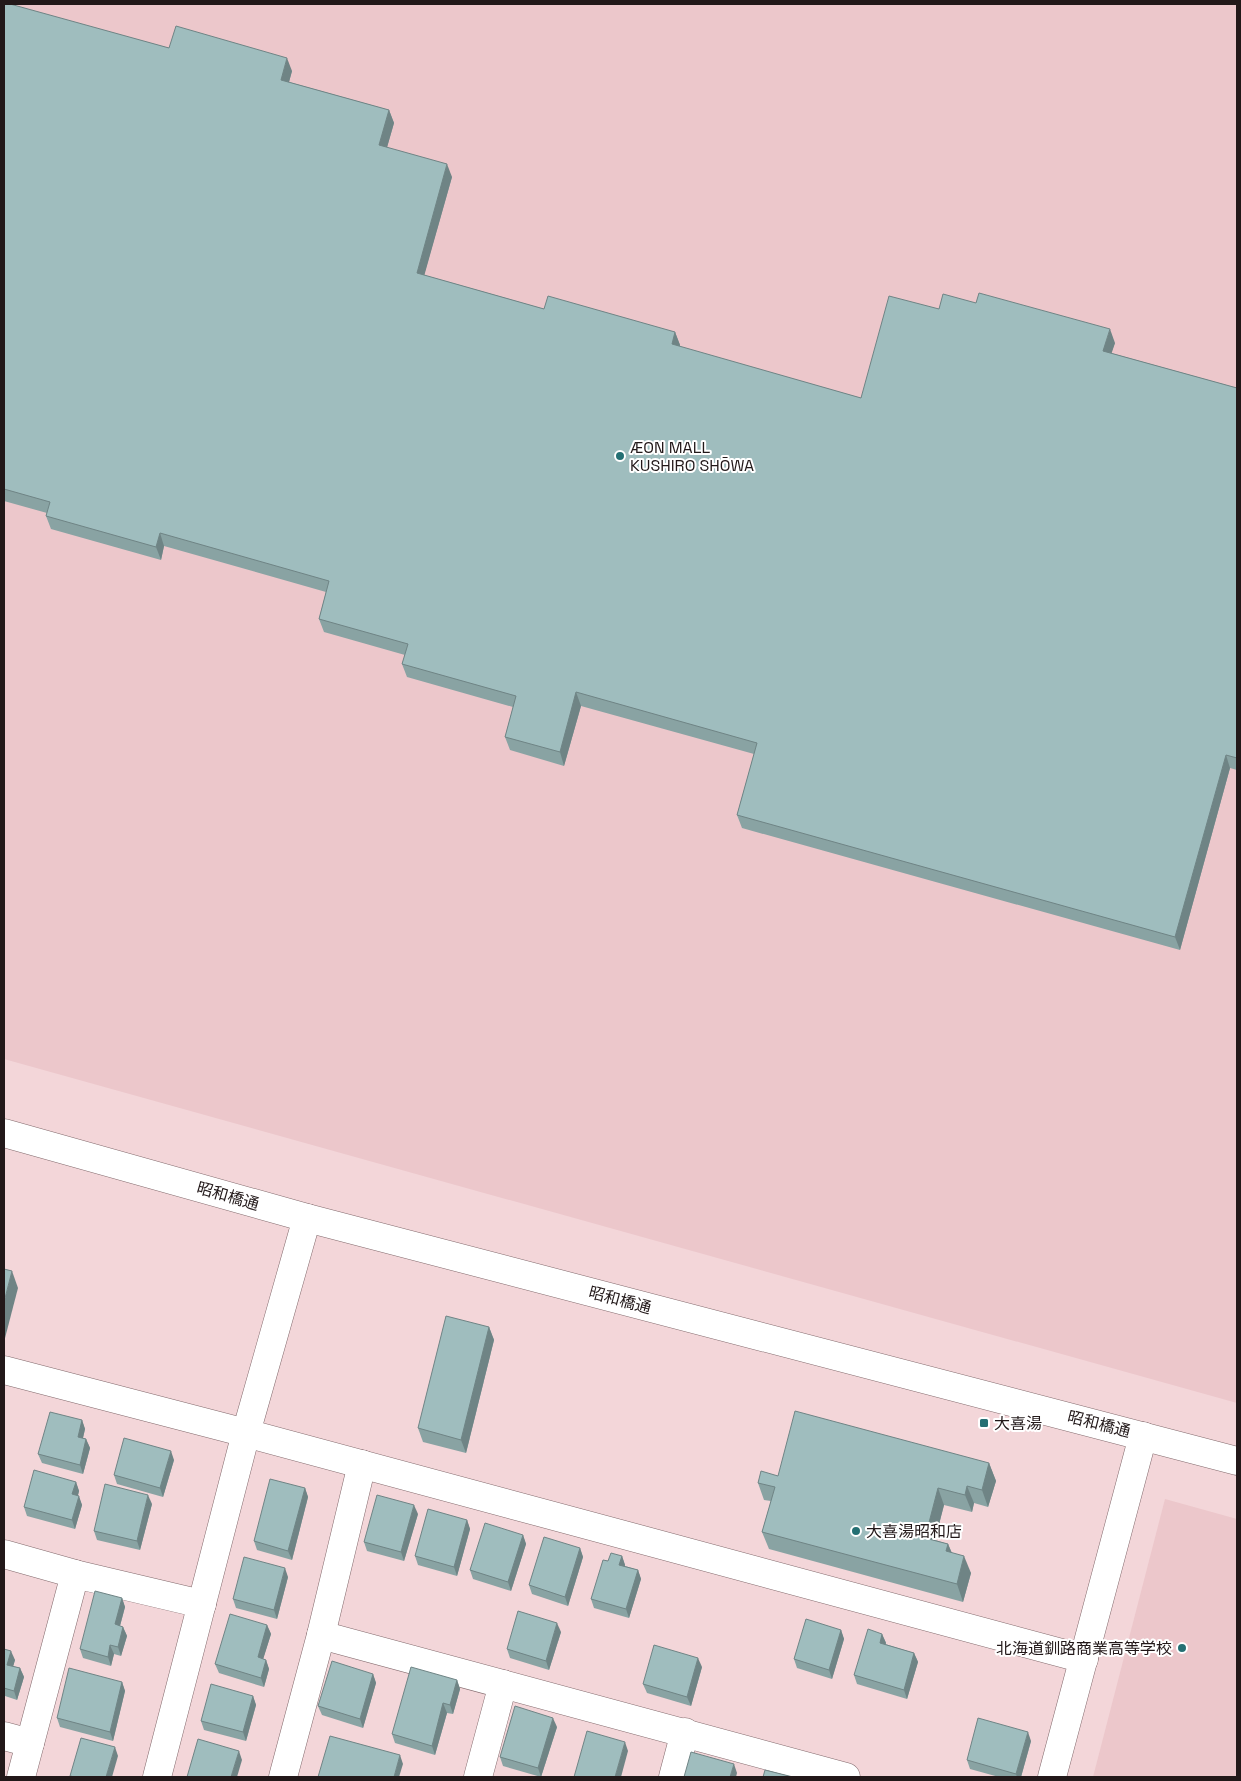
<svg xmlns="http://www.w3.org/2000/svg" width="1241" height="1781" viewBox="0 0 1241 1781" font-family="'Space Grotesk','Noto Sans JP',sans-serif">
<rect width="100%" height="100%" fill="#f3d6d9"/>
<g fill="#ecc7cb">
<polygon points="4,4 1237,4 1237,1403 4,1059"/>
<polygon points="1165,1499 1237,1519 1237,1777 1093,1777"/>
</g>
<g fill="none" stroke-linecap="round" stroke-linejoin="round">
<g stroke="#836a6d" stroke-width="29">
<g id="street">
<polyline points="4,1370 246,1433 1084,1659"/>
<polyline points="4,1554 75,1574 202,1604"/>
<polyline points="321,1635 846,1777"/>
<polyline points="4,1736 30,1743"/>
<polyline points="21,1777 75,1574"/>
<polyline points="157,1777 246,1433 307,1218"/>
<polyline points="283,1777 321,1635 362,1464"/>
<polyline points="478,1777 503,1684"/>
<polyline points="673,1777 685,1732"/>
<polyline points="1052,1777 1143,1436"/>
</g>
</g>
<g stroke="#836a6d" stroke-width="29">
<polyline id="secondary" points="4,1133 307,1218 1237,1461"/>
</g>
<use href="#street" stroke="#fff" stroke-width="28"/>
<use href="#secondary" stroke="#fff" stroke-width="28"/>
</g>
<g fill="#89a3a3">
<polygon points="4,4 169,48 292,71 289,82 389,110 394,123 387,147 452,177 424,275 544,309 675,332 680,345 679,347 861,398 939,309 1115,343 1111,353 1237,388 1237,770 1230,768 1180,950 742,828 737,815 754,754 581,706 564,766 510,750 505,737 513,707 407,677 402,664 405,655 324,632 319,619 326,592 164,546 161,560 51,529 46,516 47,513 4,501"/>
<polygon points="489,1327 494,1340 466,1453 423,1442 418,1428"/>
<polygon points="82,1420 85,1429 83,1438 86,1439 90,1448 83,1474 42,1463 38,1454"/>
<polygon points="174,1460 163,1497 117,1484 114,1475"/>
<polygon points="989,1463 996,1481 988,1507 974,1503 972,1512 944,1505 935,1540 948,1544 952,1553 971,1573 963,1602 769,1549 762,1532 771,1501 764,1500 758,1483 778,1476"/>
<polygon points="76,1482 79,1491 78,1495 82,1505 75,1529 27,1516 24,1507"/>
<polygon points="305,1488 308,1497 292,1560 257,1550 254,1541"/>
<polygon points="152,1504 140,1550 97,1540 94,1531"/>
<polygon points="418,1514 404,1561 367,1551 364,1542"/>
<polygon points="467,1520 470,1529 457,1576 418,1565 415,1556"/>
<polygon points="523,1535 526,1544 511,1591 473,1579 470,1570"/>
<polygon points="580,1548 583,1557 568,1606 532,1594 529,1585"/>
<polygon points="622,1556 625,1565 625,1566 638,1570 641,1579 629,1618 594,1608 591,1599 608,1561"/>
<polygon points="288,1577 277,1619 236,1608 233,1599"/>
<polygon points="122,1598 125,1607 120,1626 123,1627 127,1636 121,1656 114,1654 111,1666 83,1658 80,1649"/>
<polygon points="267,1625 271,1634 263,1659 266,1660 269,1669 264,1687 219,1673 215,1664"/>
<polygon points="841,1630 844,1639 832,1679 797,1668 794,1659"/>
<polygon points="561,1632 549,1670 510,1658 507,1649"/>
<polygon points="882,1634 886,1643 885,1644 914,1653 918,1662 907,1699 857,1684 854,1675"/>
<polygon points="4,1649 15,1660 13,1666 20,1668 24,1677 17,1700 5,1696 4,1699"/>
<polygon points="702,1667 691,1706 647,1693 643,1684"/>
<polygon points="373,1674 376,1683 363,1728 322,1715 318,1706"/>
<polygon points="457,1680 460,1689 453,1714 447,1713 435,1755 395,1743 392,1734"/>
<polygon points="122,1682 125,1691 113,1741 60,1727 57,1718"/>
<polygon points="253,1696 256,1705 246,1741 204,1730 201,1721"/>
<polygon points="557,1727 541,1777 503,1766 500,1757"/>
<polygon points="1031,1741 1021,1777 999,1777 970,1769 967,1760"/>
</g>
<g fill="#6f8485">
<polygon points="287,58 292,71 286,93 281,80"/>
<polygon points="389,110 394,123 384,158 379,145"/>
<polygon points="447,164 452,177 421,287 417,273"/>
<polygon points="1110,329 1115,343 1108,364 1103,351"/>
<polygon points="675,332 680,345 676,358 672,344"/>
<polygon points="160,533 164,546 161,560 156,547"/>
<polygon points="576,692 581,706 564,766 560,752"/>
<polygon points="1226,755 1230,768 1180,950 1175,937"/>
<polygon points="12,1271 18,1288 4,1342 4,1302"/>
<polygon points="489,1327 494,1340 466,1453 461,1440"/>
<polygon points="82,1420 85,1429 81,1446 78,1437"/>
<polygon points="86,1439 90,1448 83,1474 80,1465"/>
<polygon points="171,1451 174,1460 163,1497 160,1488"/>
<polygon points="989,1463 996,1481 988,1507 982,1490"/>
<polygon points="76,1482 79,1491 76,1503 72,1494"/>
<polygon points="967,1486 974,1503 972,1512 965,1495"/>
<polygon points="305,1488 308,1497 292,1560 288,1551"/>
<polygon points="938,1488 944,1505 931,1555 925,1538"/>
<polygon points="148,1495 152,1504 140,1550 137,1541"/>
<polygon points="79,1496 82,1505 75,1529 72,1520"/>
<polygon points="414,1505 418,1514 404,1561 401,1552"/>
<polygon points="467,1520 470,1529 457,1576 454,1567"/>
<polygon points="523,1535 526,1544 511,1591 508,1582"/>
<polygon points="948,1544 955,1561 946,1551"/>
<polygon points="580,1548 583,1557 568,1606 565,1597"/>
<polygon points="622,1556 625,1565 622,1574 619,1565"/>
<polygon points="964,1556 971,1573 963,1602 957,1584"/>
<polygon points="285,1568 288,1577 277,1619 274,1610"/>
<polygon points="638,1570 641,1579 629,1618 626,1609"/>
<polygon points="122,1598 125,1607 118,1633 115,1624"/>
<polygon points="557,1623 561,1632 549,1670 546,1661"/>
<polygon points="267,1625 271,1634 261,1666 258,1657"/>
<polygon points="123,1627 127,1636 121,1656 118,1647"/>
<polygon points="841,1630 844,1639 832,1679 829,1670"/>
<polygon points="882,1634 886,1643 883,1652 880,1643"/>
<polygon points="110,1645 114,1654 111,1666 108,1657"/>
<polygon points="11,1651 15,1660 11,1674 7,1665"/>
<polygon points="914,1653 918,1662 907,1699 904,1690"/>
<polygon points="698,1658 702,1667 691,1706 687,1697"/>
<polygon points="266,1660 269,1669 264,1687 261,1678"/>
<polygon points="20,1668 24,1677 17,1700 14,1691"/>
<polygon points="373,1674 376,1683 363,1728 360,1719"/>
<polygon points="457,1680 460,1689 453,1714 450,1705"/>
<polygon points="122,1682 125,1691 113,1741 110,1732"/>
<polygon points="253,1696 256,1705 246,1741 243,1732"/>
<polygon points="443,1703 447,1713 435,1755 432,1746"/>
<polygon points="553,1718 557,1727 541,1777 538,1768"/>
<polygon points="1028,1732 1031,1741 1021,1777 1017,1777 1016,1774"/>
<polygon points="625,1742 628,1751 621,1777 615,1777"/>
<polygon points="115,1747 118,1756 112,1777 106,1777"/>
<polygon points="239,1751 242,1760 237,1777 231,1777"/>
<polygon points="400,1755 403,1764 399,1777 394,1777"/>
<polygon points="734,1764 737,1773 736,1777 730,1777"/>
</g>
<g fill="#9fbdbe" stroke="#6f8485">
<polygon points="4,4 10,4 169,48 176,26 287,58 281,80 389,110 379,145 447,164 417,273 544,309 548,296 675,332 672,344 861,398 889,296 939,309 943,294 976,303 979,293 1110,329 1103,351 1237,388 1237,758 1226,755 1175,937 737,815 757,743 576,692 560,752 505,737 516,696 402,664 408,644 319,619 329,581 160,533 156,547 46,516 50,502 4,489"/>
<polygon points="4,1269 12,1271 4,1302"/>
<polygon points="446,1316 489,1327 461,1440 418,1428"/>
<polygon points="795,1411 989,1463 982,1490 967,1486 965,1495 938,1488 925,1538 948,1544 946,1551 964,1556 957,1584 762,1532 775,1487 758,1483 761,1471 778,1476"/>
<polygon points="50,1412 82,1420 78,1437 86,1439 80,1465 38,1454"/>
<polygon points="124,1438 171,1451 160,1488 114,1475"/>
<polygon points="34,1470 76,1482 72,1494 79,1496 72,1520 24,1507"/>
<polygon points="270,1479 305,1488 288,1551 254,1541"/>
<polygon points="105,1484 148,1495 137,1541 94,1531"/>
<polygon points="377,1495 414,1505 401,1552 364,1542"/>
<polygon points="428,1509 467,1520 454,1567 415,1556"/>
<polygon points="485,1523 523,1535 508,1582 470,1570"/>
<polygon points="544,1537 580,1548 565,1597 529,1585"/>
<polygon points="611,1553 622,1556 619,1565 638,1570 626,1609 591,1599 603,1560 608,1561"/>
<polygon points="244,1557 285,1568 274,1610 233,1599"/>
<polygon points="95,1591 122,1598 115,1624 123,1627 118,1647 110,1645 108,1657 80,1649"/>
<polygon points="518,1611 557,1623 546,1661 507,1649"/>
<polygon points="230,1614 267,1625 258,1657 266,1660 261,1678 215,1664"/>
<polygon points="806,1619 841,1630 829,1670 794,1659"/>
<polygon points="868,1629 882,1634 880,1643 914,1653 904,1690 854,1675"/>
<polygon points="654,1645 698,1658 687,1697 643,1684"/>
<polygon points="4,1649 11,1651 7,1665 20,1668 14,1691 4,1688"/>
<polygon points="332,1661 373,1674 360,1719 318,1706"/>
<polygon points="411,1667 457,1680 450,1705 443,1703 432,1746 392,1734"/>
<polygon points="69,1668 122,1682 110,1732 57,1718"/>
<polygon points="211,1684 253,1696 243,1732 201,1721"/>
<polygon points="515,1706 553,1718 538,1768 500,1757"/>
<polygon points="978,1718 1028,1732 1016,1774 967,1760"/>
<polygon points="587,1731 625,1742 615,1777 574,1777"/>
<polygon points="330,1736 400,1755 394,1777 318,1777"/>
<polygon points="81,1738 115,1747 106,1777 75,1777 70,1776"/>
<polygon points="198,1739 239,1751 231,1777 187,1777"/>
<polygon points="691,1752 734,1764 730,1777 684,1777"/>
<polygon points="765,1770 793,1777 763,1777"/>
</g>
<g fill="#246f73" stroke="#fff" stroke-width="2">
<circle cx="620" cy="456" r="5"/>
<rect x="979" y="1418" width="10" height="10" rx="2.5"/>
<circle cx="856" cy="1531" r="5"/>
<circle cx="1182" cy="1648" r="5"/>
</g>
<g text-anchor="middle" dominant-baseline="central" stroke-width="4" stroke-linejoin="round" paint-order="stroke">
<g font-size="16" fill="#221819" stroke="#fff" text-anchor="start">
<text x="630" y="447">ÆON MALL<tspan x="630" dy="18">KUSHIRO SHŌWA</tspan></text>
<text x="994" y="1423">大喜湯</text>
<text x="866" y="1531">大喜湯昭和店</text>
<text x="1172" y="1648" text-anchor="end">北海道釧路商業高等学校</text>
</g>
<g font-size="16" fill="#221819" stroke="#fff">
<text transform="translate(228 1196) rotate(16)">昭和橋通</text>
<text transform="translate(620 1300) rotate(15)">昭和橋通</text>
<text transform="translate(1099 1424) rotate(14)">昭和橋通</text>
</g>
</g>
<rect width="1241" height="1781" fill="none" stroke="#221819" stroke-width="10"/>
</svg>
